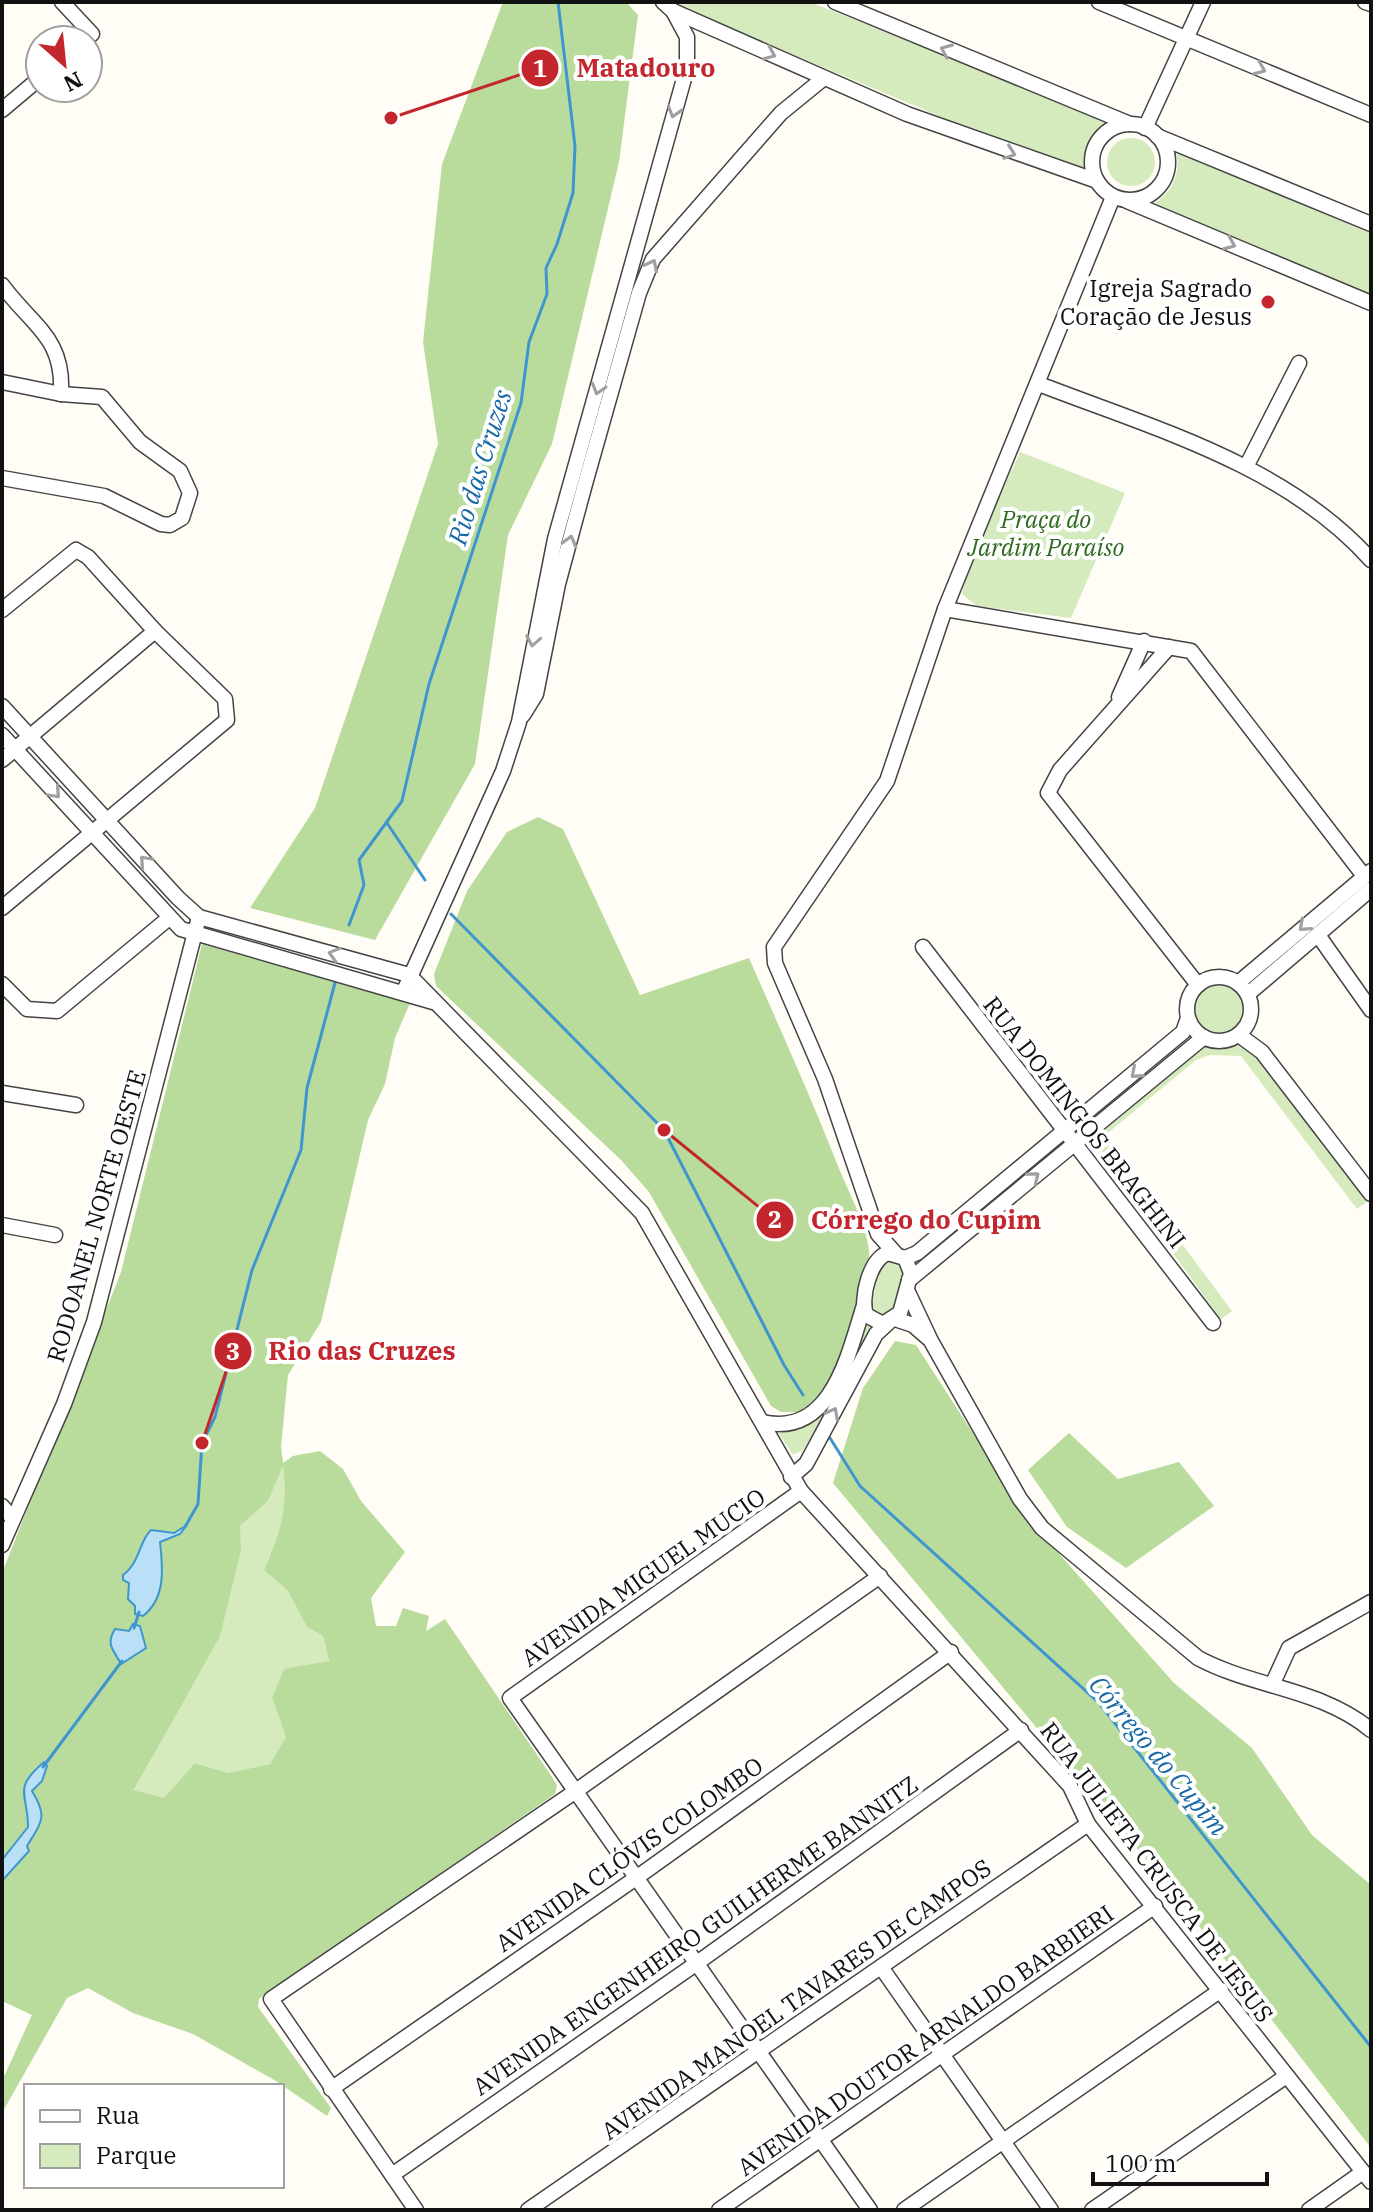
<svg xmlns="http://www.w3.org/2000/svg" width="1373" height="2212" viewBox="0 0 1373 2212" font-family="'IBM Plex Serif',serif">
<rect width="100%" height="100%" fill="#fffdf5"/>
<g fill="#d5ebbd">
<path d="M668 2H810L1114 123C1091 134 1081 155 1089 179Z"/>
<circle cx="1131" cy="162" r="24"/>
<path d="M1175 147 1371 230V295L1152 205C1174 192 1182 171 1175 147Z"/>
<polygon points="1020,452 1125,493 1071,618 977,606 962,594 970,562"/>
<circle cx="1220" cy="1009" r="27"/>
<polygon points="1208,1041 1241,1041 1252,1048 1368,1201 1357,1209 1241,1056 1210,1055 1196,1060 1109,1132 1105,1141 1232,1311 1221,1319 1093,1144 1096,1132"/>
<polygon points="892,1259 906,1271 894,1311 879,1318 871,1310 879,1268"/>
<path d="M865 1321 874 1327 803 1450 793 1455 779 1434C790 1428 804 1430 814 1422 835 1405 858 1346 865 1321Z"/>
<path d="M283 1465C288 1512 282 1527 264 1570L288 1591 307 1627 323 1636 329 1662 272 1698 286 1737 270 1764 228 1773 196 1763 164 1799 134 1790C168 1733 243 1589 240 1526L268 1501Z"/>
</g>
<g fill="#b9dc9c" fill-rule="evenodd">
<polygon points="503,2 626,2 638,15 619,162 552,444 508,535 475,764 375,940 250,908 315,808 438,444 423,342 442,164"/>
<path d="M538 817 563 829 640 995 749 958C780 1029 812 1099 840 1171 850 1195 866 1224 869 1251 873 1287 832 1387 806 1412H781L771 1406 649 1192 621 1160 436 986 434 974 467 891 507 832Z"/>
<path d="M202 944 410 1003 395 1038 385 1084 368 1120 321 1322 288 1375 281 1447 283 1463 293 1456 320 1451 343 1469 361 1501 405 1552 371 1598 376 1626H396L403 1608 429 1616 426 1631 445 1619 550 1774 557 1785 555 1794 259 1999 258 2007 331 2108 327 2116 276 2081 193 2034 133 2013 88 1988 67 1998 2 2113V2081L32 2015 2 2001V1573L121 1272ZM283 1466C288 1510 281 1530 264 1570L288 1591 307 1627 323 1636 329 1661 284 1669 272 1698 286 1737 270 1764 228 1773 195 1763 164 1798 134 1790 220 1636 241 1550 240 1526 268 1501Z"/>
<polygon points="895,1341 916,1345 1029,1520 1174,1683 1252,1748 1312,1835 1371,1885 1371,2148 1164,1881 833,1483 863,1388"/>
<polygon points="1069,1433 1118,1479 1179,1462 1214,1506 1126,1568 1067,1527 1028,1470"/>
</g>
<g fill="#b9e0f7" stroke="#3f96cf" stroke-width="2">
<path d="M187 1525 180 1534 160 1542C163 1568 166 1598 143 1616L135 1614V1606L128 1599 129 1583 123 1580V1575C140 1563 139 1541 151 1530L174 1533Z"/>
<path d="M133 1624 140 1626 146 1648 121 1664C114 1650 105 1645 115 1629L129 1631Z"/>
<path d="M44 1762 47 1766 42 1781 32 1791C48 1817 42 1821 27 1846L29 1851 2 1881V1860L28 1827C28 1793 12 1789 44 1762Z"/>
</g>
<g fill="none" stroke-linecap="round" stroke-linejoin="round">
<g stroke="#3f96cf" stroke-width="3">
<polyline points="387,823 425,880"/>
<polyline points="451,914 664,1130 784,1365 803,1395"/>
<polyline points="349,925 364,885 359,860 402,801 429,684 521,403 529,342 547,294 546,268 557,244 573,193 575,146 558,2"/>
<polyline points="830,1438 860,1486 1099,1703 1371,2047"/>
<polyline points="185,1527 198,1504 202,1443 215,1417 252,1270 301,1150 307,1088 336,979"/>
<polyline points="134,1628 139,1612"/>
<polyline points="43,1767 122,1661"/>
</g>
<g stroke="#444" stroke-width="17">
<g id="minor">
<polyline points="62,2 92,34 84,40"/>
<polyline points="663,2 673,11 907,114 1097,181"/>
<polyline points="835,2 1130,124"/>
<polyline points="1099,2 1371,115"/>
<polyline points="1365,2 1371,4"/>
<polyline points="2,110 40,78"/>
<circle cx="1130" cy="162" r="38"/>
<polyline points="1145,128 1203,2"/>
<polyline points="1157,136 1371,224"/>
<polyline points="1127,201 1371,303"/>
<path d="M2 285C33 327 64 337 61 394"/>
<polyline points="2,382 61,394 102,397 140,442 180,471 190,493 182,518 170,525 161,524 104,496 2,478"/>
<path d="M1039 384C1155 429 1286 465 1371 560"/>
<polyline points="1246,467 1299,363"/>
<polyline points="945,609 1191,651 1364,876"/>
<polyline points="2,610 76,550 88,557 155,631 225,699 227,720 2,908"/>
<polyline points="1169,647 1060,770 1048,793 1198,985"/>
<polyline points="1119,697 1144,641"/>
<polyline points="2,706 178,898 199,917 409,975 642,1213 801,1491 1070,1786 1088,1824 1371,2182"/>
<polyline points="523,715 536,694 558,584 585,484 639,293 653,259 781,113 824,78"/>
<polyline points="2,735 181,929 433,1002"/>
<polyline points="2,760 155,631"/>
<polyline points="1318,935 1371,1010"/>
<polyline points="923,947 1213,1323"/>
<circle cx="1219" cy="1009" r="32"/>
<polyline points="1238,983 1371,871"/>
<polyline points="2,984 27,1009 57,1011 169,918"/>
<polyline points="403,993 503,771 519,722 555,539 687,68 687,37 673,11"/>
<polyline points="1248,994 1371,889"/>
<polyline points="1239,1035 1262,1052 1371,1194"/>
<polyline points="2,1093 76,1105"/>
<polyline points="2,1225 55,1235"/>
<path d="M888 1253 905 1258 911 1273 900 1313 883 1324 866 1315C860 1298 870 1259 888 1253Z"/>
<polyline points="895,1253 878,1234 825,1079 775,963 774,947 887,781 945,609 1113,197"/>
<polyline points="905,1258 917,1253 1183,1032 1188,1018"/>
<polyline points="909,1280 1204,1037"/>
<path d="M907 1290 931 1341 1020 1499 1042 1528 1198 1658C1254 1688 1320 1688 1371 1730"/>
<polyline points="895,1319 913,1325 928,1338"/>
<path d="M762 1422C831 1438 848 1356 864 1305"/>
<polyline points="791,1477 806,1464 876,1334 889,1322"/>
<polyline points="801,1491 510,1698 870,2210"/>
<polyline points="2,1506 13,1519"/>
<polyline points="2,1545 64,1404 94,1322 199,917"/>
<polyline points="1273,1683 1289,1648 1371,1602"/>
<polyline points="881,1967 1051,2210"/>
<polyline points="331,2089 636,1878 951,1652"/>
<polyline points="392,2175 697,1963 1021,1730"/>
<polyline points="416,2210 271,1999 573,1793 880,1576"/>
<polyline points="528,2210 1088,1824"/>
<polyline points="719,2210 1155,1906"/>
<polyline points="904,2210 1221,1990"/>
<polyline points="1092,2210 1285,2077"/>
<polyline points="1309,2210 1363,2172"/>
</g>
</g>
<use href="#minor" stroke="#fff" stroke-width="14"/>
</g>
<defs><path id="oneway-chevron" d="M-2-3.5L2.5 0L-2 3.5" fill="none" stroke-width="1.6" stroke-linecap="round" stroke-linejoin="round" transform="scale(2)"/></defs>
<g stroke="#a0a0a0">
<use href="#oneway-chevron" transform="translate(946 50) rotate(-157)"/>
<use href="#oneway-chevron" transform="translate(770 54) rotate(24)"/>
<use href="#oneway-chevron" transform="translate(1260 69) rotate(23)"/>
<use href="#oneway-chevron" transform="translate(674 112) rotate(106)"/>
<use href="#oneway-chevron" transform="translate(1010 153) rotate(20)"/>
<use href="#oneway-chevron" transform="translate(1230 244) rotate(23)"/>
<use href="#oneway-chevron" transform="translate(652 265) rotate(-63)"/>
<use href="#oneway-chevron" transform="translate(598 389) rotate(107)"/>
<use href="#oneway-chevron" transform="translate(570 541) rotate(-75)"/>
<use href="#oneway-chevron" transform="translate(533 641) rotate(101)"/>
<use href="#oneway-chevron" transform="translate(55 793) rotate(48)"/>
<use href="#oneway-chevron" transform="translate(145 861) rotate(-132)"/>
<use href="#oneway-chevron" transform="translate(1304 926) rotate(139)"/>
<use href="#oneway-chevron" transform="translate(334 954) rotate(-164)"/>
<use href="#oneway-chevron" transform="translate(1136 1073) rotate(139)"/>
<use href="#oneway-chevron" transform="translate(1034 1177) rotate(-39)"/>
<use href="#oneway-chevron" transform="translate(833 1413) rotate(-62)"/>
</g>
<circle fill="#c4262e" stroke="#fff" stroke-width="3" cx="1268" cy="302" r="8"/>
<g text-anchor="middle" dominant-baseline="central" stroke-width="8" stroke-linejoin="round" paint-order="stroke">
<g font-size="24" fill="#111" stroke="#fff" text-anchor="end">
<text x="1252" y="288">Igreja Sagrado<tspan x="1252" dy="28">Coração de Jesus</tspan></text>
</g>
<g font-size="24" font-style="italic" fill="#2f6b1f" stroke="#fff">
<text x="1046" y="519">Praça do<tspan x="1046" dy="28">Jardim Paraíso</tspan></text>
</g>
<g font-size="24" fill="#111" stroke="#fff">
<text transform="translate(1085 1122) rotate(52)">RUA DOMINGOS BRAGHINI</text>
<text transform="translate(96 1216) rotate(-74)">RODOANEL NORTE OESTE</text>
<text transform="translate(643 1577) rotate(-35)">AVENIDA MIGUEL MUCIO</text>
<text transform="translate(629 1854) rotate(-35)">AVENIDA CLÓVIS COLOMBO</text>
<text transform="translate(1157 1872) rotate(53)">RUA JULIETA CRUSCA DE JESUS</text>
<text transform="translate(695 1935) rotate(-35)">AVENIDA ENGENHEIRO GUILHERME BANNITZ</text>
<text transform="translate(796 1999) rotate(-35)">AVENIDA MANOEL TAVARES DE CAMPOS</text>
<text transform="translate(925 2040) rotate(-35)">AVENIDA DOUTOR ARNALDO BARBIERI</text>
</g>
<g font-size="26" font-style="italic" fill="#1768a6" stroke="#fff">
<text transform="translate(479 467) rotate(-73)">Rio das Cruzes</text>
<text transform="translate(1159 1755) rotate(50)">Córrego do Cupim</text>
</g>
</g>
<path fill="none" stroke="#c4262e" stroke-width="3" d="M391 118L540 68M664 1130L775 1220M202 1443L233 1351"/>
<g fill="#c4262e" stroke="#fff" stroke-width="3">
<circle cx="391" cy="118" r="8"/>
<circle cx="664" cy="1130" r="8"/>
<circle cx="202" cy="1443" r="8"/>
<circle cx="540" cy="68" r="20"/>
<circle cx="775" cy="1220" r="20"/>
<circle cx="233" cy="1351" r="20"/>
</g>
<g font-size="24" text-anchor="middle" font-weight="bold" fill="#fff">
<text x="540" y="77">1</text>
<text x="775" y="1228">2</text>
<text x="233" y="1360">3</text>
</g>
<g font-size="26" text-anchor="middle" font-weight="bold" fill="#c4262e" stroke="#fff" stroke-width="8" stroke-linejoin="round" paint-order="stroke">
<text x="646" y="77">Matadouro</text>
<text x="926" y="1229">Córrego do Cupim</text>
<text x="362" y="1360">Rio das Cruzes</text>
</g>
<rect width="1373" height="2212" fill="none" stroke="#111111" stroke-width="8"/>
<rect x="24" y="2084" width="260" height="104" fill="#ffffff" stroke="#a0a0a0" stroke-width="2"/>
<rect x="40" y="2110" width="40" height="12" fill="#ffffff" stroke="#a0a0a0" stroke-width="2"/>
<text x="96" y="2124" font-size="24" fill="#111111">Rua</text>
<rect x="40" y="2144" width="40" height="24" fill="#d5ebbd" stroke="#a0a0a0" stroke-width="2"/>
<text x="96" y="2164" font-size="24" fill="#111111">Parque</text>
<g transform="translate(64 64) rotate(153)"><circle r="38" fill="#ffffff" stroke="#a0a0a0" stroke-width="2"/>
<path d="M0-6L14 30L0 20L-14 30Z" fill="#c4262e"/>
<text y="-12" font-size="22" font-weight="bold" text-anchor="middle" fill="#111111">N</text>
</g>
<path d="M1093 2172v12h174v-12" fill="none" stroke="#111111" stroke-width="4"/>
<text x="1105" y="2172" font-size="24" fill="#111111" stroke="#ffffff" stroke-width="6" paint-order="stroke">100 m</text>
</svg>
